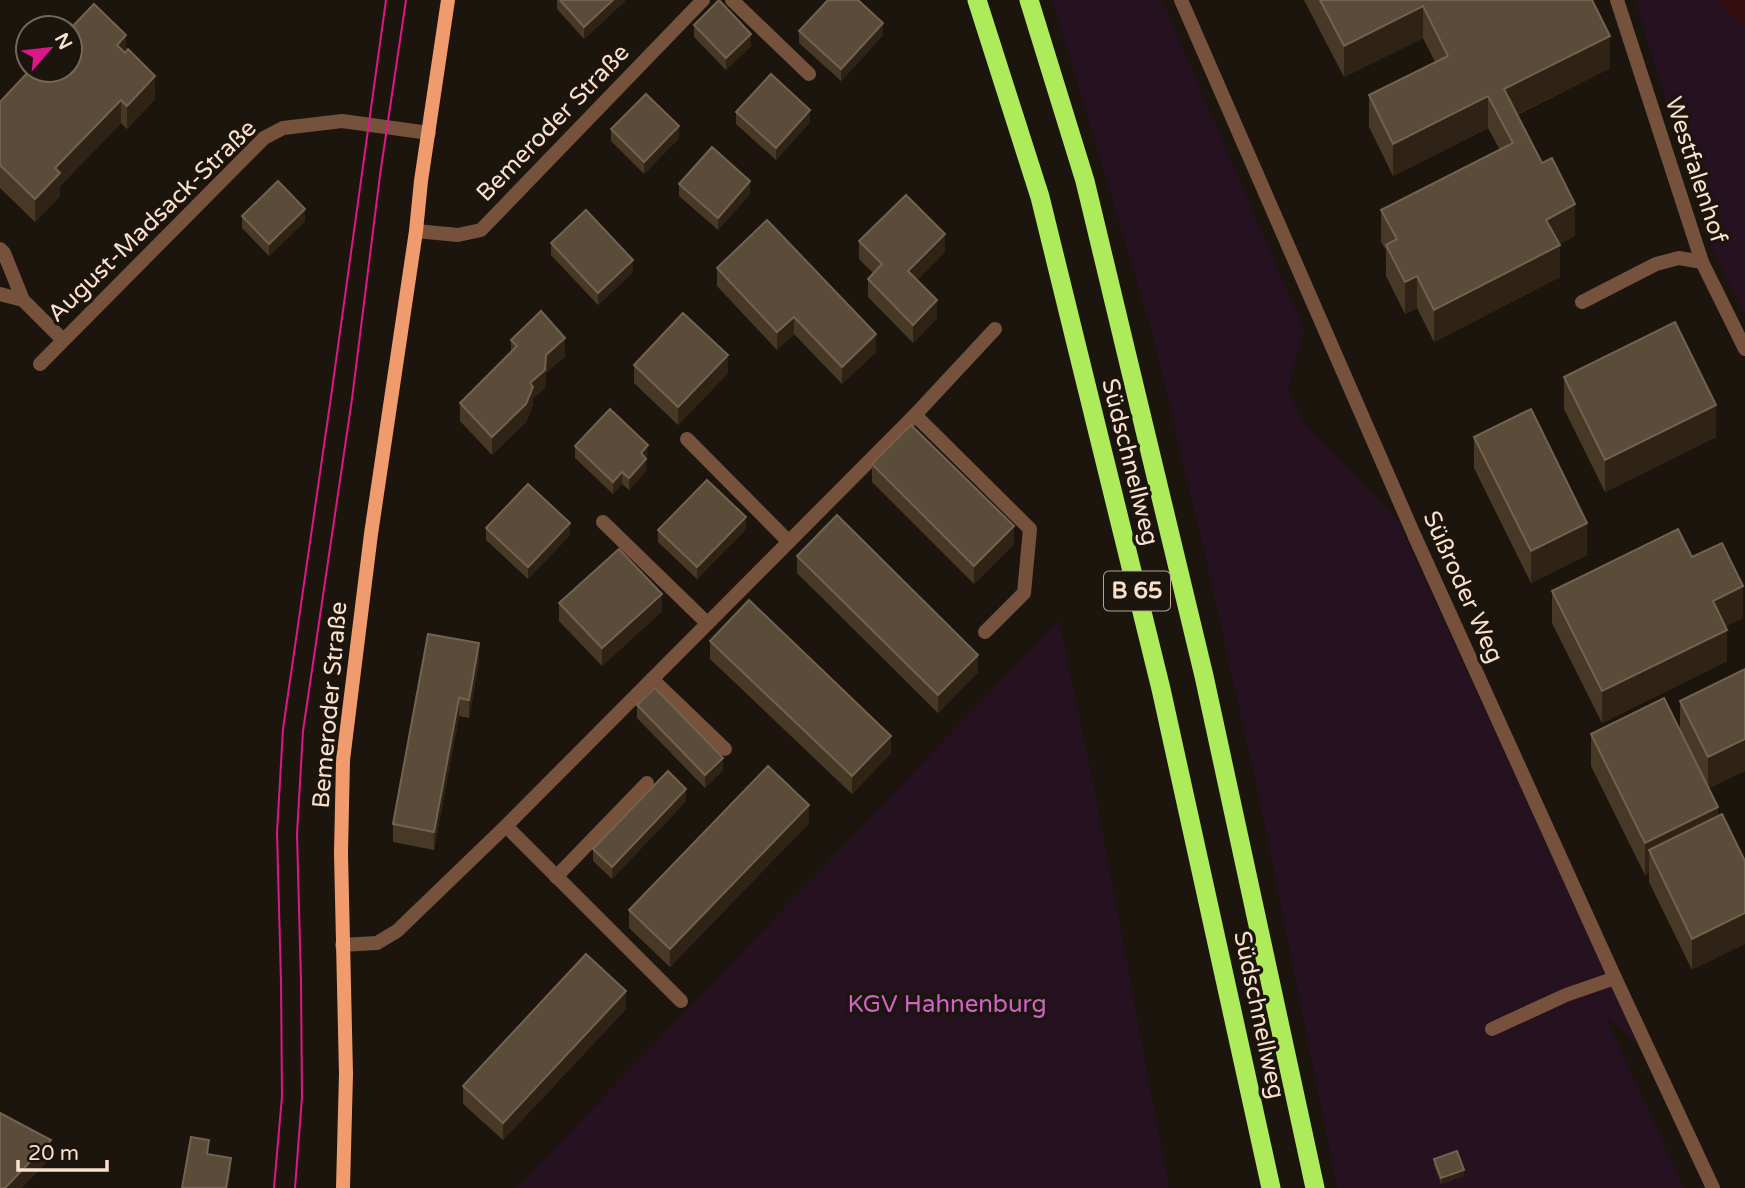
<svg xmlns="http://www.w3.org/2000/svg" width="1745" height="1188" viewBox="0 0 1745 1188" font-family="'Varela Round',sans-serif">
<rect width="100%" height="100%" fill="#1c150d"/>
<g fill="#25111f">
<polygon points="1051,0 1162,0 1304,330 1288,389 1303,421 1397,519 1580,916 1642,1047 1605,1016 1684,1188 1337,1188 1265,825 1205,555 1151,329 1073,68"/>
<polygon points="1635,0 1745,0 1745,313 1709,242"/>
<polygon points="1059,620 1094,787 1169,1188 517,1188"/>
</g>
<polygon fill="#350d0f" points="1716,0 1745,0 1745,27 1743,26"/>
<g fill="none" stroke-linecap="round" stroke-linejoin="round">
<g stroke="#76523d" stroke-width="14">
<polyline points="732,0 809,74"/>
<polyline points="1617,0 1702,262 1745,349"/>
<polyline points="416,231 458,235 481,230 703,0"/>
<polyline points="0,249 4,253 23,300 63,340"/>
<polyline points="0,294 23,300"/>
<polyline points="1582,302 1656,264 1679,258 1702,262"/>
<polyline points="1415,537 1615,978 1713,1188"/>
<polyline points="1492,1029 1566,995 1615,978"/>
</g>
<g stroke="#76523d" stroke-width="14">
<polyline points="1181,0 1415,537"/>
<polyline points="40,364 264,138 283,128 342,121 429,133"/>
<polyline points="915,415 995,329"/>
<polyline points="687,439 789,542"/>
<polyline points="603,522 707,623"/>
<polyline points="652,679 725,749"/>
<polyline points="506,826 681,1001"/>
<polyline points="556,877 647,783"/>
<polyline points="342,945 377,943 397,931 506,826 915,415 1030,529 1024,593 985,632"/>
</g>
<polyline stroke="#f09b6e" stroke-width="14" points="343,1188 346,1074 341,853 343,760 371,534 416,231 421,181 448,0"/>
<g stroke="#aeeb5a" stroke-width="19">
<polyline points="977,0 1040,197 1161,689 1271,1188"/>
<polyline points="1029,0 1085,181 1204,676 1315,1188"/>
</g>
<g stroke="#dd1689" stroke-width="2">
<polyline points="274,1188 282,1096 281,982 277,833 283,729 331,397 386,0"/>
<polyline points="295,1188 302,1097 301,982 297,834 303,731 352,399 380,175 406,0"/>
</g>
</g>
<g fill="#483927">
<polygon points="557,0 625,0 625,1 584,39 557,9"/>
<polygon points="1304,0 1592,0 1610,68 1517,115 1575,236 1559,244 1560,277 1434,342 1417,308 1405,314 1386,276 1386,250 1381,242 1381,210 1500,150 1488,128 1393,176 1369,127 1369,95 1435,62 1423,38 1344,77"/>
<polygon points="694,25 751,46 726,70 694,37"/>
<polygon points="799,31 883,35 841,81 799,43"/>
<polygon points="126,51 155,99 127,129 121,123 60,186 60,196 35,222 0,188 0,102"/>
<polygon points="736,112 810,122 776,160 736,124"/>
<polygon points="611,129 679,138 644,174 611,141"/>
<polygon points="679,184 750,194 718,230 679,196"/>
<polygon points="242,216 305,221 269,256 242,228"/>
<polygon points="859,241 945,252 917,280 937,318 913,343 868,297 868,279 873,273 859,259"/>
<polygon points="551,243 633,272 598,305 551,255"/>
<polygon points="717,268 876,352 842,384 794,334 777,350 717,286"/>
<polygon points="511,340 565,356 546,373 545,388 533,398 533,405 526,422 492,455 460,421 460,403 511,352"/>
<polygon points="634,365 728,373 678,425 634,383"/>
<polygon points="1564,377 1716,437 1605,492 1564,409"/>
<polygon points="1474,437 1587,555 1531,583 1474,468"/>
<polygon points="575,446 648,457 646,459 646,471 629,490 622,484 613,494 575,458"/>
<polygon points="872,464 1014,544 974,584 872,482"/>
<polygon points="486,528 570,535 528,579 486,540"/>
<polygon points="746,529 697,579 658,542 658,530"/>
<polygon points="797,556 978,672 938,713 797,573"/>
<polygon points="1692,557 1743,618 1725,626 1727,661 1602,723 1552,623 1552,591"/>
<polygon points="559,603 662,611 602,666 559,621"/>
<polygon points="710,641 891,753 852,794 710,659"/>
<polygon points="479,661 469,718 459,716 434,850 393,842 393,824"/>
<polygon points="1745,669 1745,771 1709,788 1692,970 1649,882 1649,873 1645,875 1591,766 1591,734 1680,731 1680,701"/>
<polygon points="637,705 723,770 705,788 637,718"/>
<polygon points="686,801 612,879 593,861 593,849"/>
<polygon points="809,823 670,967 629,928 629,910"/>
<polygon points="626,1009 503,1140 463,1104 463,1086"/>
<polygon points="1434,1159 1464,1176 1441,1184 1434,1165"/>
</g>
<g fill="#2f2315">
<polygon points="613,0 625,0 625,1 584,39 584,27"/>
<polygon points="1423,6 1423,38 1344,77 1344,46"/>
<polygon points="883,23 883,35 841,81 841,69"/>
<polygon points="751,34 751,46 726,70 726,58"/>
<polygon points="126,35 126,58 117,45"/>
<polygon points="1610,36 1610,68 1504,121 1504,89"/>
<polygon points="155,76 155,99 127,129 127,106"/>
<polygon points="1488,96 1488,128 1393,176 1393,144"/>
<polygon points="121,100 121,123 60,186 60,196 35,222 35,199 55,168"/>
<polygon points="810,110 810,122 776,160 776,148"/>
<polygon points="679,126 679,138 644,174 644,162"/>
<polygon points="750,181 750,194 718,230 718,218"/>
<polygon points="1575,204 1575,236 1546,251 1546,220"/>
<polygon points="305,209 305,221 269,256 269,244"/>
<polygon points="945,234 945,252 908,289 908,271"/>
<polygon points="1560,245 1560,277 1434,342 1434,310"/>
<polygon points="633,260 633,272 598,305 598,293"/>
<polygon points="1417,276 1417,308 1405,314 1405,282"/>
<polygon points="937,300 937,318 913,343 913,325"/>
<polygon points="794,317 794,334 777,350 777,332"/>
<polygon points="876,334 876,352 842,384 842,367"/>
<polygon points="565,338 565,356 546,373 545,388 533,398 533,405 526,422 492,455 492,437 530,383 546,355"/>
<polygon points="728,355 728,373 678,425 678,407"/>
<polygon points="1716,405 1716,437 1605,492 1605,460"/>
<polygon points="648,445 646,471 629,490 629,478 641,453"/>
<polygon points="622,472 622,484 613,494 613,482"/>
<polygon points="746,517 746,529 697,579 697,567"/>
<polygon points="570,523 570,535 528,579 528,567"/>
<polygon points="1587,523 1587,555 1531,583 1531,551"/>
<polygon points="1014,526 1014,544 974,584 974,566"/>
<polygon points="1743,586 1743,618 1713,633 1713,601"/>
<polygon points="662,594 662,611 602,666 602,648"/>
<polygon points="1727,630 1727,661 1602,723 1602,691"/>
<polygon points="479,643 479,661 469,718 469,700"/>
<polygon points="978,655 978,672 938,713 938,695"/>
<polygon points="459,698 459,716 434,850 434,832"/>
<polygon points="891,736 891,753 852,794 852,776"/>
<polygon points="1745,739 1745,771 1708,789 1708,757"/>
<polygon points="723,758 723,770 705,788 705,775"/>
<polygon points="686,789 686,801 612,879 612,867"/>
<polygon points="809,805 809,823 670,967 670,949"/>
<polygon points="1718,807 1718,839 1649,850 1649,873 1645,875 1645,843"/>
<polygon points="1745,913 1745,944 1692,970 1692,939"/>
<polygon points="626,991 626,1009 503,1140 503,1123"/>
<polygon points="51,1140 51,1158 22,1188 5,1188"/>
<polygon points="231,1158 231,1170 228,1188 226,1188"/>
<polygon points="1464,1170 1464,1176 1441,1184 1441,1178"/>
</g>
<g fill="#5b4b39" stroke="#746250" stroke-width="2">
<polygon points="560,0 613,0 584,27"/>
<polygon points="719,0 751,34 726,58 694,25"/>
<polygon points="828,0 858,0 883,23 841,69 799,31"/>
<polygon points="1320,0 1592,0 1610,36 1504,89 1542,163 1552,158 1575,204 1546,220 1560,245 1434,310 1417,276 1405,282 1386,245 1397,239 1381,210 1513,143 1488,96 1393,144 1369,95 1448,56 1423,6 1344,46"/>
<polygon points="94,4 126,35 117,45 125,53 128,49 155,76 127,106 121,100 55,168 60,173 35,199 0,165 0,102 30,70 70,70 70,29"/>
<polygon points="771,74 810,110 776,148 736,112"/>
<polygon points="646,94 679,126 644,162 611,129"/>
<polygon points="712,147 750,181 718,218 679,184"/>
<polygon points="278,181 305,209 269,244 242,216"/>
<polygon points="906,195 945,234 908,271 937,300 913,325 868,279 882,264 859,241"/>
<polygon points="586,210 633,260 598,293 551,243"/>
<polygon points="767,220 876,334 842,367 794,317 777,332 717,268"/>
<polygon points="541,311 565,338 546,355 545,370 530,383 533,387 526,404 492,437 460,403 517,346 511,340"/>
<polygon points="683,313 728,355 678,407 634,365"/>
<polygon points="1675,322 1716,405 1605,460 1564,377"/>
<polygon points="610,409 648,445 641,453 646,459 629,478 622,472 613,482 575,446"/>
<polygon points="1531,409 1587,523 1531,551 1474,437"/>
<polygon points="911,425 1014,526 974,566 872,464"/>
<polygon points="707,480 746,517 697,567 658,530"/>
<polygon points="528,484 570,523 528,567 486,528"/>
<polygon points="837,515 978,655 938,695 797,556"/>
<polygon points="1678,529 1692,557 1722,543 1743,586 1713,601 1727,630 1602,691 1552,591"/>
<polygon points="619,549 662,594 602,648 559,603"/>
<polygon points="749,600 891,736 852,776 710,641"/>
<polygon points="428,634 479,643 469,700 459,698 434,832 393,824"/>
<polygon points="1745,669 1745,739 1708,757 1680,701"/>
<polygon points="655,688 723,758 705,775 637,705"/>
<polygon points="1664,698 1718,807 1645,843 1591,734"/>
<polygon points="768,766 809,805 670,949 629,910"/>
<polygon points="668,771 686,789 612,867 593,849"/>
<polygon points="1722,814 1745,861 1745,913 1692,939 1649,850"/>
<polygon points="586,954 626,991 503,1123 463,1086"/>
<polygon points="0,1113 51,1140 5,1188 0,1188"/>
<polygon points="191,1137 209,1140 207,1154 231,1158 226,1188 182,1188"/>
<polygon points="1457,1151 1464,1170 1441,1178 1434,1159"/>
</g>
<g text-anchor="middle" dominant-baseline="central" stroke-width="7" stroke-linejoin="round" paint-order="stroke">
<rect fill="#1c150d" stroke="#b7a493" stroke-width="2" x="1104" y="571.5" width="66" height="39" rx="5"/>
<g font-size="23" font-weight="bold" fill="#fae1cd">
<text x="1137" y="591">B 65</text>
</g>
<g font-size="24" fill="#fae1cd" stroke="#1c150d">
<text transform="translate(553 123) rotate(-46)">Bemeroder Straße</text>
<text transform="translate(1696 170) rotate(72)">Westfalenhof</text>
<text transform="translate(152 221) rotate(-44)">August-Madsack-Straße</text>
<text transform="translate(1130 462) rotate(76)">Südschnellweg</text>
<text transform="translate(1463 587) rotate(66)">Süßroder Weg</text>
<text transform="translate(330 705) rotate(-85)">Bemeroder Straße</text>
<text transform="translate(1259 1015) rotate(78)">Südschnellweg</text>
</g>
<g font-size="24" fill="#d262c9" stroke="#1c150d">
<text x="947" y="1004">KGV Hahnenburg</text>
</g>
</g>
<g transform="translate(49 49) rotate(62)"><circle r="33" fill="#1c150d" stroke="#75675a" stroke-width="2"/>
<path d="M0-5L12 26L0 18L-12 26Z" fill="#dd1689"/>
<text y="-10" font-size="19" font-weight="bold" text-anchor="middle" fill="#fae1cd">N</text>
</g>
<path d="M18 1160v10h89v-10" fill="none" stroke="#fae1cd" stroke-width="3.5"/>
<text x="28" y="1160" font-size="21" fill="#fae1cd" stroke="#1c150d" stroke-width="5" paint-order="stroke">20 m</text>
</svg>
